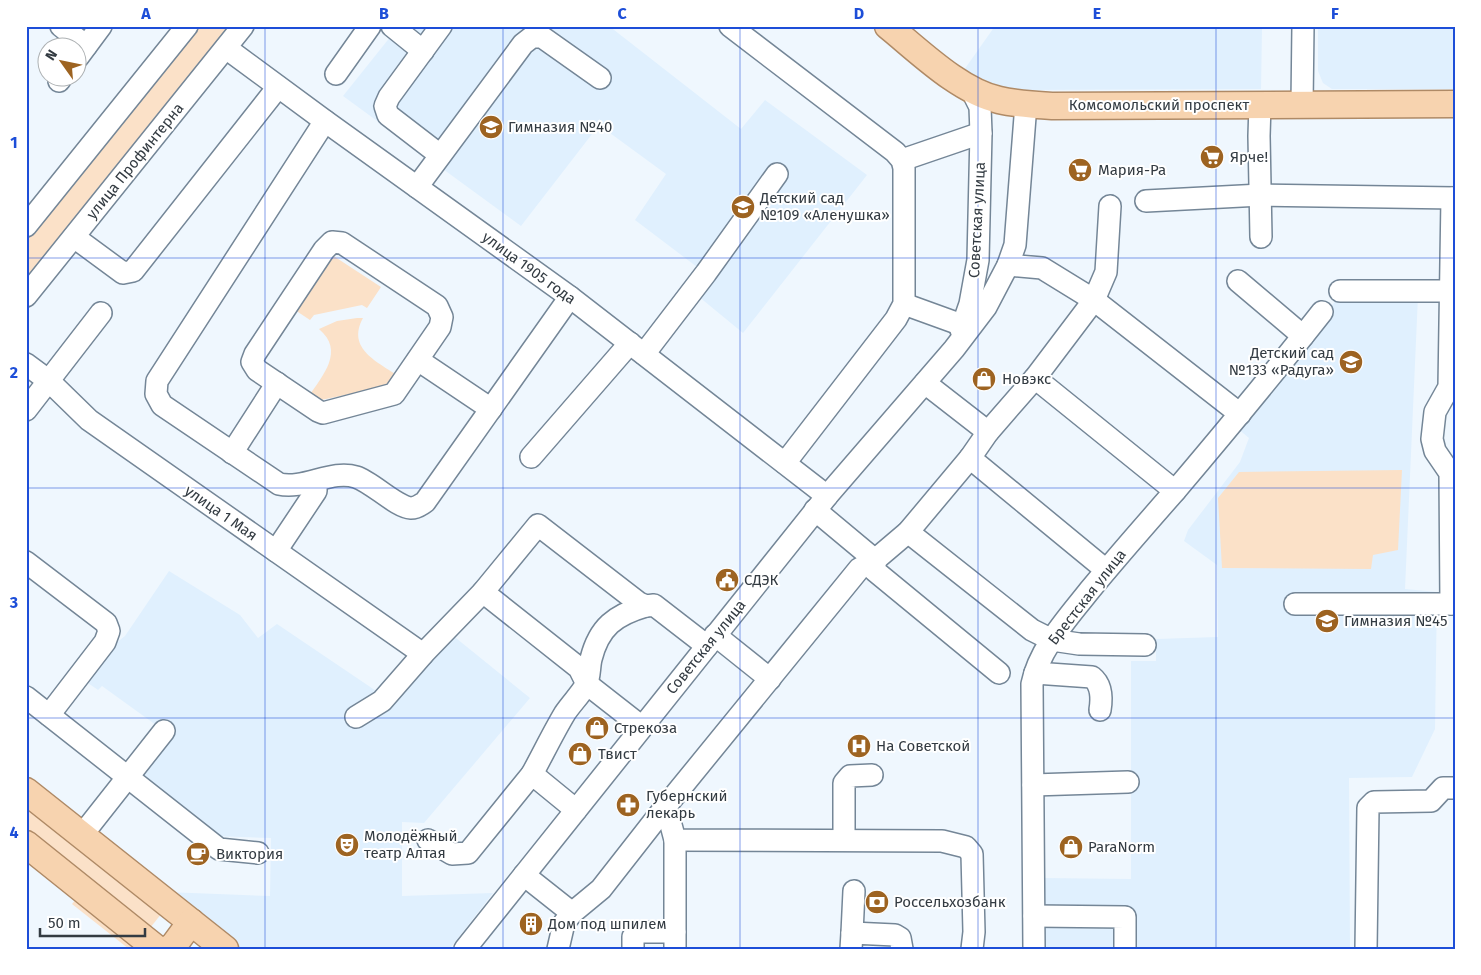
<svg xmlns="http://www.w3.org/2000/svg" width="1481" height="975" viewBox="0 0 1481 975" font-family="'Fira Sans',sans-serif">
<rect width="100%" height="100%" fill="#eff7fe"/>
<g fill="#e0f0fe">
<polygon points="399,26 609,26 741,129 765,100 867,175 743,333 698,296 705,273 635,220 666,174 599,125 521,226 343,96"/>
<polygon points="995,26 1262,26 1261,89 1018,90 996,85 964,70"/>
<polygon points="1318,26 1455,26 1455,89 1332,89 1323,83 1318,71"/>
<polygon points="1340,295 1418,296 1405,589 1437,592 1435,729 1412,777 1349,778 1350,949 1044,949 1044,878 1131,879 1131,661 1156,661 1156,639 1218,637 1217,565 1184,541 1188,530 1240,462 1249,438 1237,428"/>
<polygon points="169,571 240,615 258,638 277,624 391,701 446,630 530,698 424,823 402,822 402,896 493,893 451,947 449,949 240,949 233,946 166,892 270,896 271,838 213,836 124,766 156,725 102,686 98,690 88,683 116,643 125,636"/>
</g>
<g fill="#fbe1c8">
<polygon points="197,26 230,26 26,281 26,240"/>
<polygon points="332,255 381,287 367,308 362,305 314,315 310,320 292,308"/>
<path d="M357 318H363C346 349 378 362 400 377L394 385 316 401 309 396C323 375 345 351 319 329L337 321Z"/>
<polygon points="1402,470 1398,550 1373,555 1371,569 1222,568 1218,498 1239,472"/>
<polygon points="26,806 162,913 150,928 26,830"/>
<polygon points="76,899 139,949 129,949 72,904"/>
</g>
<g fill="none" stroke-linecap="round" stroke-linejoin="round">
<g stroke="#748697" stroke-width="24">
<g id="minor">
<polyline points="61,26 86,46"/>
<polyline points="392,26 423,51"/>
<polyline points="730,26 895,152 902,160 904,168 904,304 896,319 785,463"/>
<polyline points="226,48 325,121 570,297 827,496"/>
<polyline points="78,57 101,26"/>
<polyline points="336,74 370,26"/>
<polyline points="59,81 61,78"/>
<polyline points="1260,104 1259,136 1261,237"/>
<polyline points="1302,104 1303,26"/>
<path d="M325 121 157 381 156 394 162 405 279 484C304 490 332 469 356 477 372 482 396 507 411 508 417 508 420 505 425 502L570 297"/>
<polyline points="440,155 388,115 385,106 389,97 441,26"/>
<polyline points="902,160 981,133"/>
<polyline points="417,187 523,44 532,37 542,37 600,78"/>
<polyline points="1146,201 1261,195 1455,198"/>
<polyline points="26,226 187,26"/>
<polyline points="74,237 123,273 133,271 278,87"/>
<polygon points="332,242 342,243 437,306 442,317 440,327 394,394 323,413 318,411 257,370 252,362 255,354 324,250"/>
<polyline points="1008,265 1042,268 1094,300 1240,414"/>
<polyline points="1238,281 1303,336"/>
<polyline points="1340,291 1449,291"/>
<polyline points="26,296 243,26"/>
<polyline points="904,304 962,325"/>
<polyline points="961,330 970,304 978,260 981,133 980,107 971,89"/>
<polyline points="644,354 706,273 777,174"/>
<polyline points="418,360 491,409"/>
<polyline points="26,364 49,381 89,420 423,654"/>
<polyline points="1035,378 1175,491"/>
<polyline points="925,383 988,432"/>
<polyline points="26,410 101,313"/>
<polyline points="232,453 277,383"/>
<polyline points="531,457 630,343"/>
<polyline points="970,458 1106,570"/>
<polyline points="815,510 875,560 875,571 999,673"/>
<polyline points="908,532 1032,630 1052,640 1079,644 1145,645"/>
<polyline points="276,551 316,491 316,481"/>
<polyline points="26,562 106,623 109,631 105,642 49,715"/>
<polyline points="483,592 579,668 587,684 642,727"/>
<polyline points="1295,604 1455,604"/>
<polyline points="1451,604 1450,473 1435,451 1432,439 1435,412 1449,387 1452,198"/>
<polyline points="715,635 770,679"/>
<path d="M1035 673 1092 677C1102 685 1102 698 1100 710"/>
<polyline points="26,697 219,849 258,853"/>
<polyline points="356,717 382,701 423,654 483,592 538,525 639,603 646,606 654,605 707,646"/>
<path d="M532 774C543 754 553 733 565 713 571 704 580 695 586 685 590 678 589 667 591 659 599 627 615 615 646 606"/>
<polyline points="1033,785 1128,782"/>
<polyline points="666,806 675,840 942,841 966,847 972,854 974,932 972,949"/>
<polyline points="82,835 164,731"/>
<polyline points="428,840 452,854 468,853 532,774 576,810"/>
<polyline points="675,840 675,949"/>
<polyline points="844,840 844,783 850,776 872,775"/>
<polyline points="524,875 572,913"/>
<polyline points="1034,916 1125,917 1125,949"/>
<polyline points="852,933 854,891"/>
<polyline points="465,949 827,496 954,349 986,307 1008,265 1015,245 1026,104"/>
<polyline points="558,949 564,923 572,913 601,889 666,806 859,569 875,560 908,532 970,458 988,432 1035,378 1094,300 1106,272 1110,206"/>
<polyline points="633,949 633,937 639,932 675,932"/>
<polyline points="851,949 852,933 895,935 900,938 902,949"/>
<path d="M1034 949 1032 684C1039 649 1067 619 1089 591 1117 557 1146 524 1175 491 1225 432 1274 373 1322 312"/>
<polyline points="1366,949 1368,808 1374,802 1431,801 1443,788 1455,788"/>
</g>
</g>
<g stroke="#af8a66" stroke-width="29">
<g id="major">
<path d="M888 26C919 51 959 91 999 100 1016 104 1034 105 1052 106L1455 104"/>
<polyline points="26,791 225,949"/>
<polyline points="26,844 157,949"/>
<polyline points="169,949 174,945 191,922"/>
</g>
</g>
<use href="#minor" stroke="#fff" stroke-width="21"/>
<use href="#major" stroke="#f7d3af" stroke-width="26"/>
</g>
<path fill="none" stroke="#1d4ed8" stroke-width="1" stroke-opacity="0.55" d="M265 26V949M503 26V949M740 26V949M978 26V949M1216 26V949M26 258H1455M26 488H1455M26 718H1455"/>
<defs>
<g id="school-disc" transform="scale(1.25)"><circle r="9.5" fill="#9d6321" stroke="#fff"/><path d="M0-5L7-2L0 1L-7-2ZM-4 1L0 2.5L4 1V4Q0 6-4 4Z" fill="#fff"/></g>
<g id="supermarket-disc" transform="scale(1.25)"><circle r="9.5" fill="#9d6321" stroke="#fff"/><path d="M-6-5.5h2.5l.6 2H6L4.5 2H-2.5L-4.4-4H-6ZM-1.5 3.2a1.3 1.3 0 1 0 .1 0ZM3 3.2a1.3 1.3 0 1 0 .1 0Z" fill="#fff"/></g>
<g id="shop-disc" transform="scale(1.25)"><circle r="9.5" fill="#9d6321" stroke="#fff"/><path d="M-5-2.5h2.3a2.7 3.5 0 0 1 5.4 0H5L5.5 6h-11ZM-1.5-2.5h3a1.5 2.3 0 0 0-3 0Z" fill="#fff"/></g>
<g id="civic-disc" transform="scale(1.25)"><circle r="9.5" fill="#9d6321" stroke="#fff"/><path d="M-.6-6.5H3V-4.5H.6V-3L4-1V1h2V6H-6V1h2V-1L-.6-3ZM-1.2 2.5V6h2.4V2.5Z" fill="#fff"/></g>
<g id="hospital-disc" transform="scale(1.25)"><circle r="9.5" fill="#9d6321" stroke="#fff"/><path d="M-5-5h3v3.5h4V-5h3V5h-3V1.5h-4V5h-3Z" fill="#fff"/></g>
<g id="pharmacy-disc" transform="scale(1.25)"><circle r="9.5" fill="#9d6321" stroke="#fff"/><path d="M-2-6h4v4h4v4h-4v4h-4v-4h-4v-4h4Z" fill="#fff"/></g>
<g id="theatre-disc" transform="scale(1.25)"><circle r="9.5" fill="#9d6321" stroke="#fff"/><path d="M-5-5.5Q0-4 5-5.5V0Q5 5 0 6Q-5 5-5 0ZM-3.3-2.5H-1v1.5H-3.3ZM1-2.5H3.3v1.5H1ZM-2.8 1Q0 5.5 2.8 1Z" fill="#fff"/></g>
<g id="cafe-disc" transform="scale(1.25)"><circle r="9.5" fill="#9d6321" stroke="#fff"/><path d="M-5.5-4.5H6V0H3Q3 3.5 0 3.5H-2.5Q-5.5 3.5-5.5 0ZM3-3.2v2h1.7v-2ZM-6 4.5H4V6H-6Z" fill="#fff"/></g>
<g id="bank-disc" transform="scale(1.25)"><circle r="9.5" fill="#9d6321" stroke="#fff"/><path d="M-6-4H6V4H-6ZM0-2.3a2.3 2.3 0 1 0 0 4.6a2.3 2.3 0 1 0 0-4.6Z" fill="#fff"/></g>
<g id="building-disc" transform="scale(1.25)"><circle r="9.5" fill="#9d6321" stroke="#fff"/><path d="M-4-6H4V6H1V3H-1V6H-4ZM-2.5-4.3h1.7v1.8h-1.7ZM.8-4.3h1.7v1.8H.8ZM-2.5-1h1.7V.8h-1.7ZM.8-1h1.7V.8H.8Z" fill="#fff"/></g>
</defs>
<g fill-rule="evenodd">
<use href="#school-disc" x="491" y="127"/>
<use href="#supermarket-disc" x="1212" y="157"/>
<use href="#supermarket-disc" x="1080" y="170"/>
<use href="#school-disc" x="743" y="207"/>
<use href="#school-disc" x="1351" y="362"/>
<use href="#shop-disc" x="984" y="379"/>
<use href="#civic-disc" x="727" y="580"/>
<use href="#school-disc" x="1327" y="621"/>
<use href="#shop-disc" x="597" y="728"/>
<use href="#hospital-disc" x="859" y="746"/>
<use href="#shop-disc" x="580" y="754"/>
<use href="#pharmacy-disc" x="628" y="805"/>
<use href="#theatre-disc" x="347" y="845"/>
<use href="#shop-disc" x="1071" y="847"/>
<use href="#cafe-disc" x="198" y="854"/>
<use href="#bank-disc" x="877" y="902"/>
<use href="#building-disc" x="531" y="924"/>
</g>
<g text-anchor="middle" dominant-baseline="central" stroke-width="4" stroke-linejoin="round" paint-order="stroke">
<g font-size="15" fill="#333b42" stroke="#fff">
<text x="1159" y="105">Комсомольский проспект</text>
<text transform="translate(135 161) rotate(-51)">улица Профинтерна</text>
<text transform="translate(977 220) rotate(-87)">Советская улица</text>
<text transform="translate(529 268) rotate(36)">улица 1905 года</text>
<text transform="translate(221 513) rotate(35)">улица 1 Мая</text>
<text transform="translate(1087 597) rotate(-52)">Брестская улица</text>
<text transform="translate(706 647) rotate(-51)">Советская улица</text>
</g>
<g font-size="15" fill="#333b42" stroke="#fff" text-anchor="start">
<text x="508" y="127">Гимназия №40</text>
<text x="1230" y="157">Ярче!</text>
<text x="1098" y="170">Мария-Ра</text>
<text x="760" y="198">Детский сад<tspan x="760" dy="17">№109 «Аленушка»</tspan></text>
<text x="1334" y="353" text-anchor="end">Детский сад<tspan x="1334" dy="17">№133 «Радуга»</tspan></text>
<text x="1002" y="379">Новэкс</text>
<text x="744" y="580">СДЭК</text>
<text x="1344" y="621">Гимназия №45</text>
<text x="614" y="728">Стрекоза</text>
<text x="876" y="746">На Советской</text>
<text x="598" y="754">Твист</text>
<text x="646" y="796">Губернский<tspan x="646" dy="17">лекарь</tspan></text>
<text x="364" y="836">Молодёжный<tspan x="364" dy="17">театр Алтая</tspan></text>
<text x="1088" y="847">ParaNorm</text>
<text x="216" y="854">Виктория</text>
<text x="894" y="902">Россельхозбанк</text>
<text x="548" y="924">Дом под шпилем</text>
</g>
</g>
<rect width="1481" height="975" fill="none" stroke="#ffffff" stroke-width="55"/>
<g transform="translate(62 62) rotate(303)"><circle r="24" fill="#ffffff" stroke="#adb1b3"/>
<path d="M0-4L9 19L0 12L-9 19Z" fill="#9d6321"/>
<text y="-8" font-size="14" font-weight="bold" text-anchor="middle" fill="#333b42">N</text>
</g>
<path d="M40 928v8h105v-8" fill="none" stroke="#333b42" stroke-width="2.5"/>
<text x="48" y="928" font-size="15" fill="#333b42" stroke="#ffffff" stroke-width="4" paint-order="stroke">50 m</text>
<rect x="28" y="28" width="1426" height="920" fill="none" stroke="#1d4ed8" stroke-width="2"/>
<g font-size="16" text-anchor="middle" font-weight="bold" fill="#1d4ed8">
<text x="146" y="19">A</text>
<text x="384" y="19">B</text>
<text x="622" y="19">C</text>
<text x="859" y="19">D</text>
<text x="1097" y="19">E</text>
<text x="1335" y="19">F</text>
<text x="14" y="148">1</text>
<text x="14" y="378">2</text>
<text x="14" y="608">3</text>
<text x="14" y="838">4</text>
</g>
</svg>
